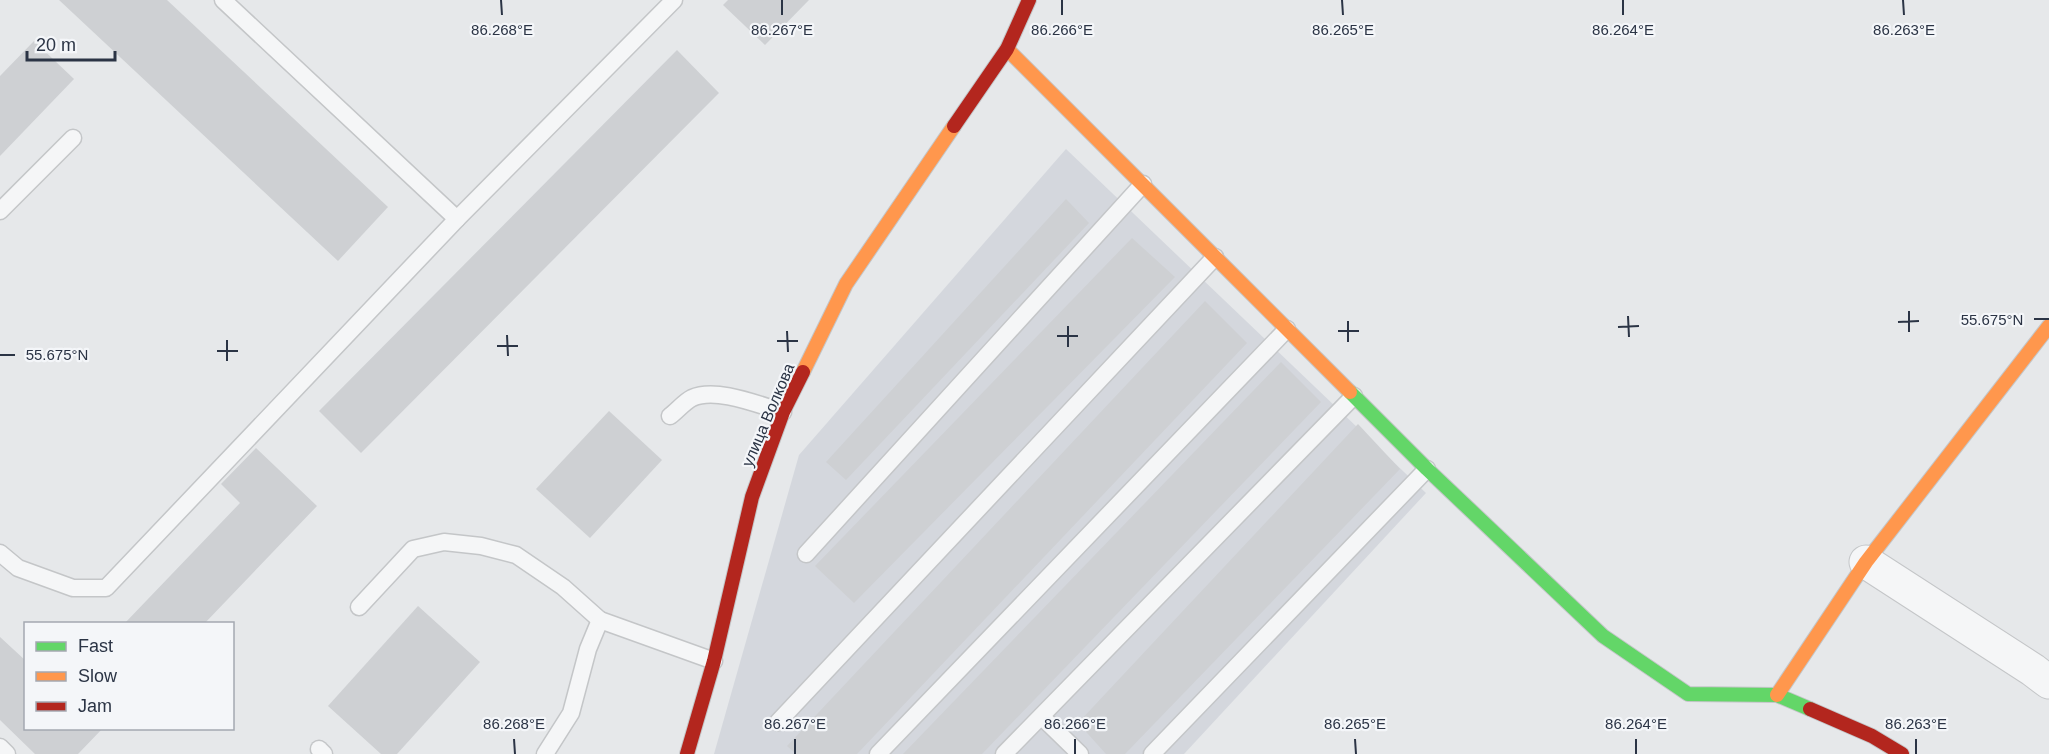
<svg xmlns="http://www.w3.org/2000/svg" width="2049" height="754" viewBox="0 0 2049 754" font-family="Helvetica,sans-serif">
<rect width="100%" height="100%" fill="#e6e8ea"/>
<polygon fill="#d4d7dd" points="1066,149 1426,493 1184,754 714,754 799,455"/>
<g fill="#ced0d3">
<polygon points="59,0 167,0 388,207 338,261"/>
<polygon points="728,0 809,0 765,45 723,5"/>
<polygon points="34,41 74,79 0,156 0,76"/>
<polygon points="677,50 719,93 361,453 319,411"/>
<polygon points="1066,199 1089,223 846,480 826,462"/>
<polygon points="1132,238 1175,277 854,603 815,566"/>
<polygon points="1205,301 1247,343 857,754 796,754 787,746"/>
<polygon points="1281,362 1321,402 982,754 903,754"/>
<polygon points="609,411 662,460 590,538 536,489"/>
<polygon points="1358,424 1400,469 1125,754 1106,754 1078,723"/>
<polygon points="256,448 317,506 204,624 124,624 240,503 221,484"/>
<polygon points="418,606 480,662 397,754 381,754 328,706"/>
<polygon points="0,637 26,661 26,728 103,728 78,754 35,754 0,720"/>
</g>
<g fill="none" stroke-linecap="round" stroke-linejoin="round">
<g stroke="#c4c6c8" stroke-width="19">
<g id="lane">
<polyline points="223,0 457,219"/>
<polyline points="0,211 73,138"/>
<path d="M670 416C677 411 684 402 692 398 716 387 759 405 783 412"/>
<polyline points="0,553 18,568 73,588 106,588 457,219 674,0"/>
<polyline points="806,554 1143,184"/>
<polyline points="359,607 413,549 444,542 481,546 516,555 563,587 600,620"/>
<polyline points="1042,717 1080,754"/>
<polyline points="778,722 1215,257"/>
<polyline points="0,747 7,754"/>
<polyline points="319,749 324,754"/>
<polyline points="545,754 571,713 588,649 600,620 714,661"/>
<polyline points="878,754 1287,329"/>
<polyline points="1004,754 1354,396"/>
<polyline points="1152,754 1427,469"/>
</g>
</g>
<g stroke="#c4c6c8" stroke-width="35">
<polyline id="street" points="1866,562 2033,670 2049,682"/>
</g>
<g stroke="#c4c6c8" stroke-width="16">
<polyline id="fast" points="1350,392 1427,469 1603,636 1688,694 1777,695 1810,709"/>
</g>
<g stroke="#c4c6c8" stroke-width="16">
<g id="slow">
<polyline points="1007,49 1350,392"/>
<polyline points="803,372 846,284 954,126"/>
<polyline points="1777,695 1866,562 2049,326"/>
</g>
</g>
<g stroke="#c4c6c8" stroke-width="16">
<g id="jam">
<polyline points="954,126 1007,49 1029,0"/>
<polyline points="1810,709 1872,736 1902,754"/>
<polyline points="687,754 714,661 752,497 783,412 803,372"/>
</g>
</g>
<use href="#lane" stroke="#f5f6f7" stroke-width="16"/>
<use href="#street" stroke="#f5f6f7" stroke-width="33"/>
<use href="#fast" stroke="#63d668" stroke-width="14"/>
<use href="#slow" stroke="#ff974d" stroke-width="14"/>
<use href="#jam" stroke="#b3261e" stroke-width="14"/>
</g>
<path fill="none" stroke="#2b3445" stroke-width="2" d="M501 0 502 15M782 0V15M1062 0V15M1342 0 1343 15M1623 0V15M1903 0 1904 15M1909 311V332M1628 316 1629 337M2034 319H2049M1348 321V342M1898 322 1919 321M1068 326V347M1618 327 1639 326M787 331 788 352M1338 331H1359M507 335 508 356M1057 336H1078M227 340V361M777 341H798M497 346H518M217 351H238M0 355H15M514 739 515 754M795 739V754M1075 739V754M1355 739 1356 754M1636 739V754M1916 739V754"/>
<g text-anchor="middle" dominant-baseline="central" stroke-width="4.5" stroke-linejoin="round" paint-order="stroke">
<g font-size="16" fill="#2b3445" stroke="#f4f6f9">
<text transform="translate(768 415) rotate(-67)">улица Волкова</text>
</g>
</g>
<g font-size="15" text-anchor="middle" fill="#2b3445" stroke="#f4f6f9" stroke-width="4.5" stroke-linejoin="round" paint-order="stroke">
<text x="502" y="35">86.268°E</text>
<text x="782" y="35">86.267°E</text>
<text x="1062" y="35">86.266°E</text>
<text x="1343" y="35">86.265°E</text>
<text x="1623" y="35">86.264°E</text>
<text x="1904" y="35">86.263°E</text>
<text x="1992" y="325">55.675°N</text>
<text x="57" y="360">55.675°N</text>
<text x="514" y="729">86.268°E</text>
<text x="795" y="729">86.267°E</text>
<text x="1075" y="729">86.266°E</text>
<text x="1355" y="729">86.265°E</text>
<text x="1636" y="729">86.264°E</text>
<text x="1916" y="729">86.263°E</text>
</g>
<rect x="24" y="622" width="210" height="108" fill="#f4f6f9" stroke="#a4a8b1" stroke-width="1.5"/>
<rect x="36" y="642" width="30" height="9" fill="#63d668" stroke="#a4a8b1" stroke-width="1.5"/>
<text x="78" y="652" font-size="18" fill="#2b3445">Fast</text>
<rect x="36" y="672" width="30" height="9" fill="#ff974d" stroke="#a4a8b1" stroke-width="1.5"/>
<text x="78" y="682" font-size="18" fill="#2b3445">Slow</text>
<rect x="36" y="702" width="30" height="9" fill="#b3261e" stroke="#a4a8b1" stroke-width="1.5"/>
<text x="78" y="712" font-size="18" fill="#2b3445">Jam</text>
<path d="M27 51v9h88v-9" fill="none" stroke="#2b3445" stroke-width="3"/>
<text x="36" y="51" font-size="18" fill="#2b3445" stroke="#f4f6f9" stroke-width="4.5" paint-order="stroke">20 m</text>
</svg>
